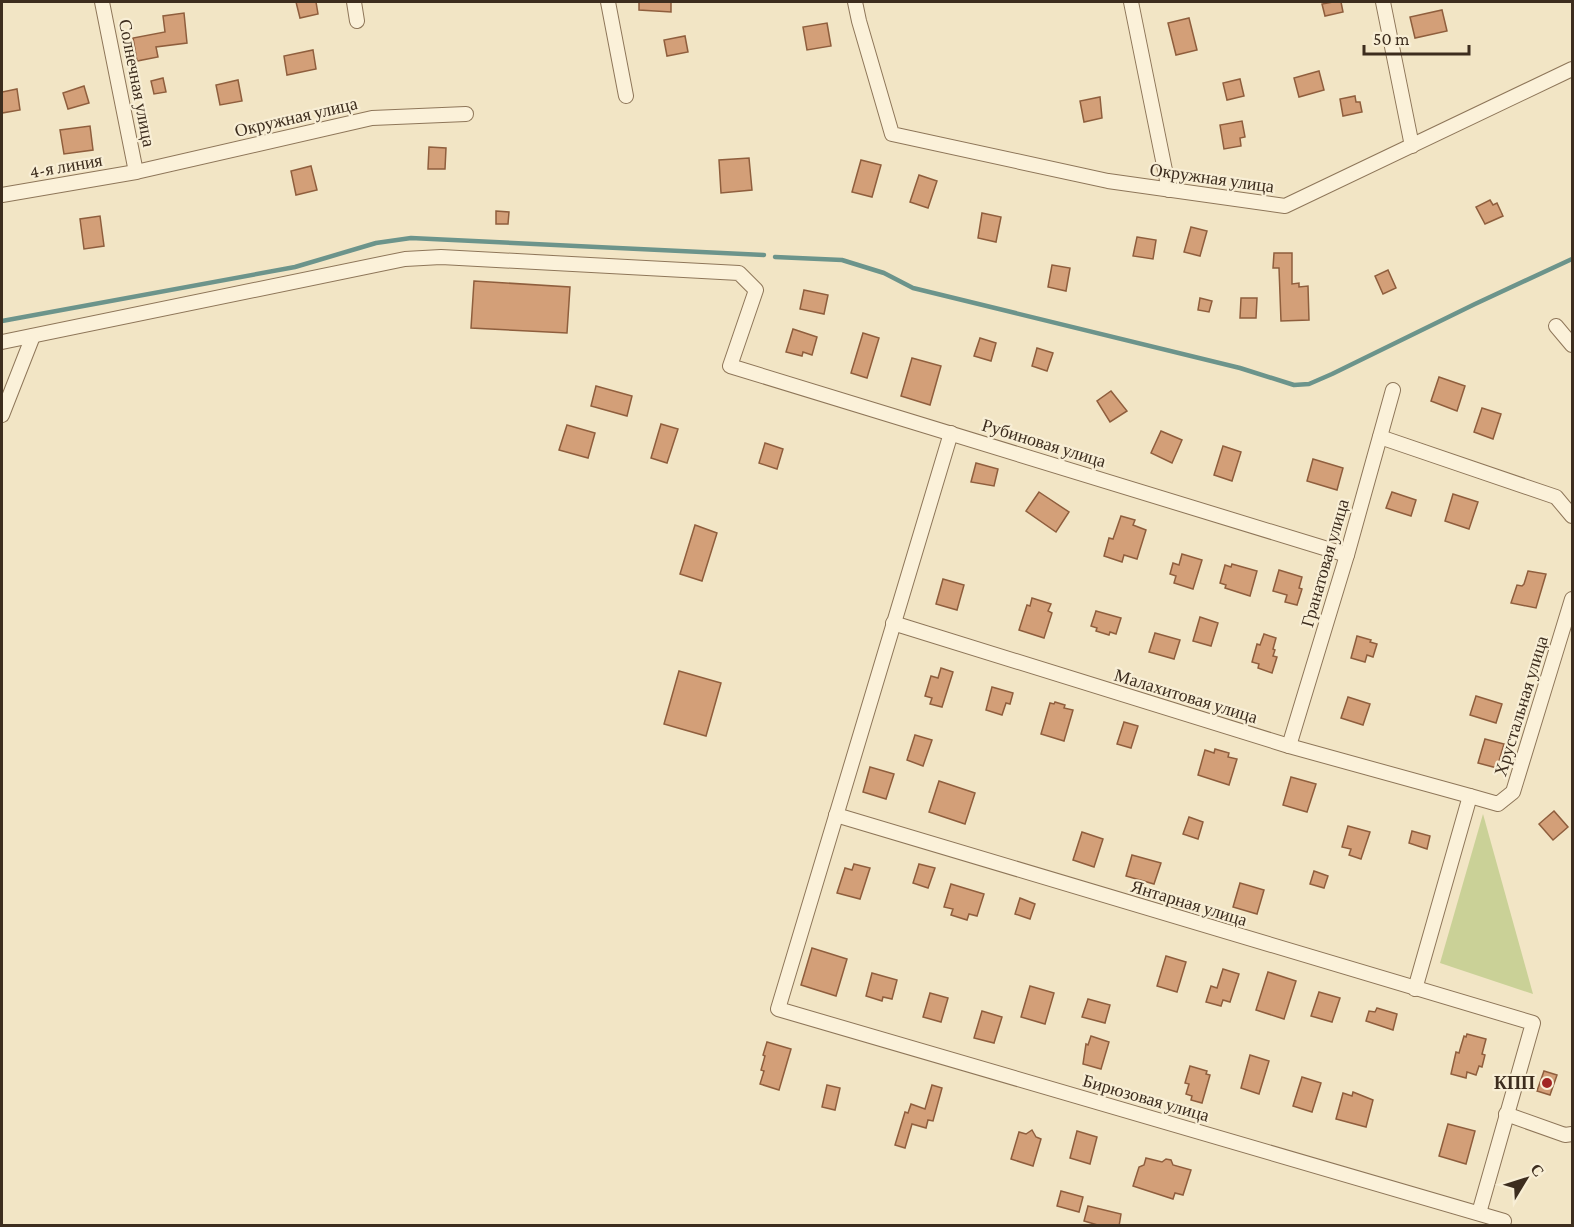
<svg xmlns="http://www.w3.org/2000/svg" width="1574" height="1227" viewBox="0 0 1574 1227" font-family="'Crimson Pro',serif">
<rect width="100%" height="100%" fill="#f2e5c5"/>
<polygon fill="#cad197" points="1483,814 1533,994 1440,963"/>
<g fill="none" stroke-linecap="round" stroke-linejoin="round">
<g stroke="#6c948b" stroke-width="4.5">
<polyline points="775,257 842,260 884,273 913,288 1240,368 1294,385 1309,384 1332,374 1475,304 1572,259"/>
<polyline points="2,321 295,267 376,243 411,238 764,255"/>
</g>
</g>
<g fill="#d39f78" stroke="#8f5e3d" stroke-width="1.5">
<polygon points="296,2 316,2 318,14 300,18"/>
<polygon points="639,2 671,2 671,12 639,10"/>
<polygon points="1333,2 1341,2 1343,12 1325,16 1322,4"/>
<polygon points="1442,10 1447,31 1415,38 1410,17"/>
<polygon points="184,13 187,43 156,47 158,57 137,61 133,38 165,32 163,16"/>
<polygon points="1189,18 1197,50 1176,55 1168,23"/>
<polygon points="827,23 831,46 807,50 803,27"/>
<polygon points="685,36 688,52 667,56 664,40"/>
<polygon points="313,50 316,69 287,75 284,56"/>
<polygon points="1319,71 1324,90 1299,97 1294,78"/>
<polygon points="163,78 166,92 154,94 151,81"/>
<polygon points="1240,79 1244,96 1227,100 1223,83"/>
<polygon points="238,80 242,101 220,105 216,85"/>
<polygon points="84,86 89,103 68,109 63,93"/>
<polygon points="17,89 20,110 2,113 2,92"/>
<polygon points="1355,96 1356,102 1360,102 1362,112 1343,116 1340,99"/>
<polygon points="1100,97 1102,118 1084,122 1080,101"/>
<polygon points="1242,121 1245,137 1240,138 1241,146 1224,149 1220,125"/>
<polygon points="90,126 93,150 64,154 60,130"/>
<polygon points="429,147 446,148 445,169 428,169"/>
<polygon points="749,158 752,190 721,193 719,160"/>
<polygon points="861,160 881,165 872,197 852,192"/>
<polygon points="311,166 317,190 296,195 291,171"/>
<polygon points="919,175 937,181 928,208 910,202"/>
<polygon points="1490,200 1493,205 1497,203 1503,216 1485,224 1476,207"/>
<polygon points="496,211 509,212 508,224 496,224"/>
<polygon points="982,213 1001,217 996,242 978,238"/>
<polygon points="100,216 104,246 84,249 80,219"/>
<polygon points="1191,227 1207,231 1200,256 1184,252"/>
<polygon points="1137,237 1156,240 1153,259 1133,256"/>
<polygon points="1274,253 1292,253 1292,284 1299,283 1299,287 1308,286 1309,320 1281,321 1279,268 1273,268"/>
<polygon points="1052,265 1070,268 1066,291 1048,287"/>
<polygon points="1388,270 1396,288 1383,294 1375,276"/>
<polygon points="474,281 570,287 567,333 471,328"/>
<polygon points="804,290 828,295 824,314 800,309"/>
<polygon points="1200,298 1212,301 1209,312 1198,310"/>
<polygon points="1241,298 1257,298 1256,318 1240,318"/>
<polygon points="793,329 817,337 812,355 803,352 802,356 786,352"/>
<polygon points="863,333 879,338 867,378 851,373"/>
<polygon points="980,338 996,343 991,361 974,356"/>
<polygon points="1037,348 1053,353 1047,371 1032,366"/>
<polygon points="912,358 941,366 930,405 901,396"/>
<polygon points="1439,377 1465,386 1457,411 1431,401"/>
<polygon points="596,386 632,396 627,416 591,406"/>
<polygon points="1111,391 1127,411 1110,422 1097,401"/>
<polygon points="1482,408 1501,414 1493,439 1474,432"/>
<polygon points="661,424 678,429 667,463 651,458"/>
<polygon points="567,425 595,433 588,458 559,450"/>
<polygon points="1161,431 1182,440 1172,463 1151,453"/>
<polygon points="765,443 783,449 777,469 759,463"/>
<polygon points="1223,446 1241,452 1232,481 1214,475"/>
<polygon points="1313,459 1343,468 1337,490 1307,481"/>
<polygon points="976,463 998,469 994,486 971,482"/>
<polygon points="1039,492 1069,512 1056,532 1026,511"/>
<polygon points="1392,492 1416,500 1411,516 1386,508"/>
<polygon points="1453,494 1478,502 1469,529 1445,521"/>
<polygon points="1121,516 1135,520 1133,525 1146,530 1137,559 1124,555 1122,562 1104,556 1109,538 1113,539"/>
<polygon points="695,525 717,533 702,581 680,574"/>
<polygon points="1182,554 1202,560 1193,589 1174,583 1176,576 1170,574 1173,563 1179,565"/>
<polygon points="1232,564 1257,571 1250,596 1225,588 1226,585 1220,583 1225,565 1231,567"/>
<polygon points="1279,570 1302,577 1299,588 1302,589 1297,605 1285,602 1287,595 1273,591"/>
<polygon points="1528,571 1546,574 1536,608 1511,603 1517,585 1522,586 1524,584"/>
<polygon points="943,579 964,585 957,610 936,604"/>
<polygon points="1032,598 1051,604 1048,611 1052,613 1044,638 1019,630 1027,605 1030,606"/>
<polygon points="1096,611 1121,618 1116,634 1110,632 1109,635 1096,631 1097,628 1091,626"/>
<polygon points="1200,617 1218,623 1211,646 1193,641"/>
<polygon points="1155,633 1180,640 1174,659 1149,652"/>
<polygon points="1264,634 1276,638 1273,649 1275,650 1273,656 1277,657 1272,673 1258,668 1259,664 1252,662 1257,644 1260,645"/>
<polygon points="1357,636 1371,640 1370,642 1377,644 1373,657 1367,655 1365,662 1351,658"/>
<polygon points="941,668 953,672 942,707 930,704 932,698 925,696 931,676 938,678"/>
<polygon points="679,671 721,683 706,736 664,724"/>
<polygon points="992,687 1013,693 1010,704 1006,703 1002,715 986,710"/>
<polygon points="1476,696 1502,704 1496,723 1470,715"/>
<polygon points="1348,697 1370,704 1363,725 1341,718"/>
<polygon points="1055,702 1065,705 1064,708 1073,710 1064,741 1041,734 1050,703 1054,704"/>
<polygon points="1124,722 1138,726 1131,748 1117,744"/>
<polygon points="915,735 932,740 923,766 907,760"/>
<polygon points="1485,739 1504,744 1497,768 1478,763"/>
<polygon points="1215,749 1229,753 1228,757 1237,759 1229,785 1198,775 1205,750 1214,753"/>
<polygon points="870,767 894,774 886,799 863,792"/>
<polygon points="1291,777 1316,784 1307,812 1283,805"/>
<polygon points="939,781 975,793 965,824 929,812"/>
<polygon points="1554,811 1568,827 1553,840 1539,824"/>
<polygon points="1189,817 1203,822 1198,839 1183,834"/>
<polygon points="1348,826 1370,832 1361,859 1349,855 1351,849 1342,847"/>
<polygon points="1412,831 1430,836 1427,849 1409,843"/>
<polygon points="1082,832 1103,839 1094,867 1073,860"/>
<polygon points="1132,855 1161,863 1154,884 1126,876"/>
<polygon points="854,864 870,868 860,899 837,893 845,868 852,870"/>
<polygon points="919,864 935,868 928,888 913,883"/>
<polygon points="1314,871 1328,876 1324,888 1310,884"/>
<polygon points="1240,883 1264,890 1257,914 1233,907"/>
<polygon points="951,884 984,894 977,916 969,914 967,920 951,915 953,909 944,907"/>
<polygon points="1020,898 1035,904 1030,919 1015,914"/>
<polygon points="812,948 847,959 836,996 801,985"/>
<polygon points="1166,956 1186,962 1177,992 1157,986"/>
<polygon points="1223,969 1239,974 1230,1002 1223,1000 1221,1006 1206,1002 1211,986 1217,988"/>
<polygon points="1268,972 1296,981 1284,1019 1256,1010"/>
<polygon points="872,973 897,980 892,999 883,997 882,1001 866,996"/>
<polygon points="1030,986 1054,993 1045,1024 1021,1017"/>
<polygon points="1319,992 1340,998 1332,1022 1311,1016"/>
<polygon points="930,993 948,998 941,1022 923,1017"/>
<polygon points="1088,999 1110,1005 1105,1023 1082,1017"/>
<polygon points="1377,1008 1397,1014 1393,1030 1366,1021 1369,1011 1375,1012"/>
<polygon points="982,1011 1002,1017 994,1043 974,1038"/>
<polygon points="1467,1034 1486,1039 1482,1054 1485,1055 1482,1067 1479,1066 1476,1075 1467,1072 1466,1078 1451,1074 1456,1052 1459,1053 1464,1036 1466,1037"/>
<polygon points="1091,1036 1109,1042 1101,1069 1083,1064 1086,1044 1088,1045"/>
<polygon points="767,1042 791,1049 779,1090 760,1084 764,1071 761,1070 765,1056 763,1055"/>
<polygon points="1250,1055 1269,1061 1259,1094 1241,1088"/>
<polygon points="1190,1066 1207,1071 1206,1074 1210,1075 1202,1103 1191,1100 1192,1096 1186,1094 1189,1084 1185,1083"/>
<polygon points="1544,1071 1557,1075 1550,1095 1537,1091"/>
<polygon points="1302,1077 1321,1083 1312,1112 1293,1106"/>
<polygon points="827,1085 840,1088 835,1110 822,1107"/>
<polygon points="932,1085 942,1088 933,1121 928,1120 926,1128 912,1124 905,1148 895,1145 905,1112 908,1113 911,1104 925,1109"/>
<polygon points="1353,1092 1373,1100 1366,1127 1336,1119 1343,1093 1352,1096"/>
<polygon points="1448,1124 1475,1131 1466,1164 1439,1156"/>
<polygon points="1032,1130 1036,1137 1041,1139 1033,1166 1011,1159 1019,1132 1026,1134"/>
<polygon points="1077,1131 1097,1137 1090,1164 1070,1158"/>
<polygon points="1146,1158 1162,1162 1166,1159 1171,1160 1173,1165 1191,1170 1183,1195 1175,1193 1173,1199 1133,1186 1139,1167 1144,1165"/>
<polygon points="1061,1191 1083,1197 1079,1212 1057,1206"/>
<polygon points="1088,1206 1121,1214 1119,1226 1101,1226 1084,1221"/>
</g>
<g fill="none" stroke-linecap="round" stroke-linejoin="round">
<g stroke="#8e7659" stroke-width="16">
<g id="minor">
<polyline points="102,2 136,172"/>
<polyline points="354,2 357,21"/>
<polyline points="608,2 626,96"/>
<polyline points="855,2 859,21 892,134 1108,181 1285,206 1572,69"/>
<polyline points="1131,2 1169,190"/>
<polyline points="1383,2 1412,146"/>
<polyline points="2,195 136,172 372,118 466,114"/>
<polyline points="1556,326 1572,345"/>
<polyline points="2,342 405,259 441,257 739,273 756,290 730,366 1347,555"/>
<polyline points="2,415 33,336"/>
<polyline points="951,433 778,1009 1504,1221"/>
<polyline points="1380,437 1556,497 1572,516"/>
<polyline points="893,623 1289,746 1470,796"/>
<polyline points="1289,746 1347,555 1393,390"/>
<polyline points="836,815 1533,1023 1479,1213"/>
<polyline points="1415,989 1470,796 1498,804 1513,792 1572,599"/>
<polyline points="1506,1114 1565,1135 1572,1134"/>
</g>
</g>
<use href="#minor" stroke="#fbf1d9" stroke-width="14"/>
</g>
<circle fill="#a22524" stroke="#f8eed5" stroke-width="2" cx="1547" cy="1083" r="6"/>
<g text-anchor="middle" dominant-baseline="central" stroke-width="4.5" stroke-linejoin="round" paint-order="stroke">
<g font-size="18" fill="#3d2d1e" stroke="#f8eed5">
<text transform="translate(137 83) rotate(79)">Солнечная улица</text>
<text transform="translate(296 117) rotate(-13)">Окружная улица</text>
<text transform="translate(66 166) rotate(-10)">4-я линия</text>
<text transform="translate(1212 178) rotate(8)">Окружная улица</text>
<text transform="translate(1044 443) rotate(17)">Рубиновая улица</text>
<text transform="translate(1325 563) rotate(-74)">Гранатовая улица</text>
<text transform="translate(1186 696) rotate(17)">Малахитовая улица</text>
<text transform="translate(1521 706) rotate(-73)">Хрустальная улица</text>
<text transform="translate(1189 903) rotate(17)">Янтарная улица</text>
<text transform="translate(1146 1098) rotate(16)">Бирюзовая улица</text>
</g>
<g font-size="18" font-weight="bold" fill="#3d2d1e" stroke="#f8eed5" text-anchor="end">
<text x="1535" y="1083">КПП</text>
</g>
</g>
<rect width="1574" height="1227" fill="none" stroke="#3d2d1e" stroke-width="6"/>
<g transform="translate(1526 1179) rotate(52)" stroke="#f8eed5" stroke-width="4.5" paint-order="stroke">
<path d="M0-4.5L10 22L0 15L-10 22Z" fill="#3d2d1e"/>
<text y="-9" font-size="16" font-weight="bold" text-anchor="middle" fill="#3d2d1e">С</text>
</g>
<path d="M1364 45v9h105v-9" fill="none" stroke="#3d2d1e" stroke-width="3"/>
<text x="1373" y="45" font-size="18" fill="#3d2d1e" stroke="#f8eed5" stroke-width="4.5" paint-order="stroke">50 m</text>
</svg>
